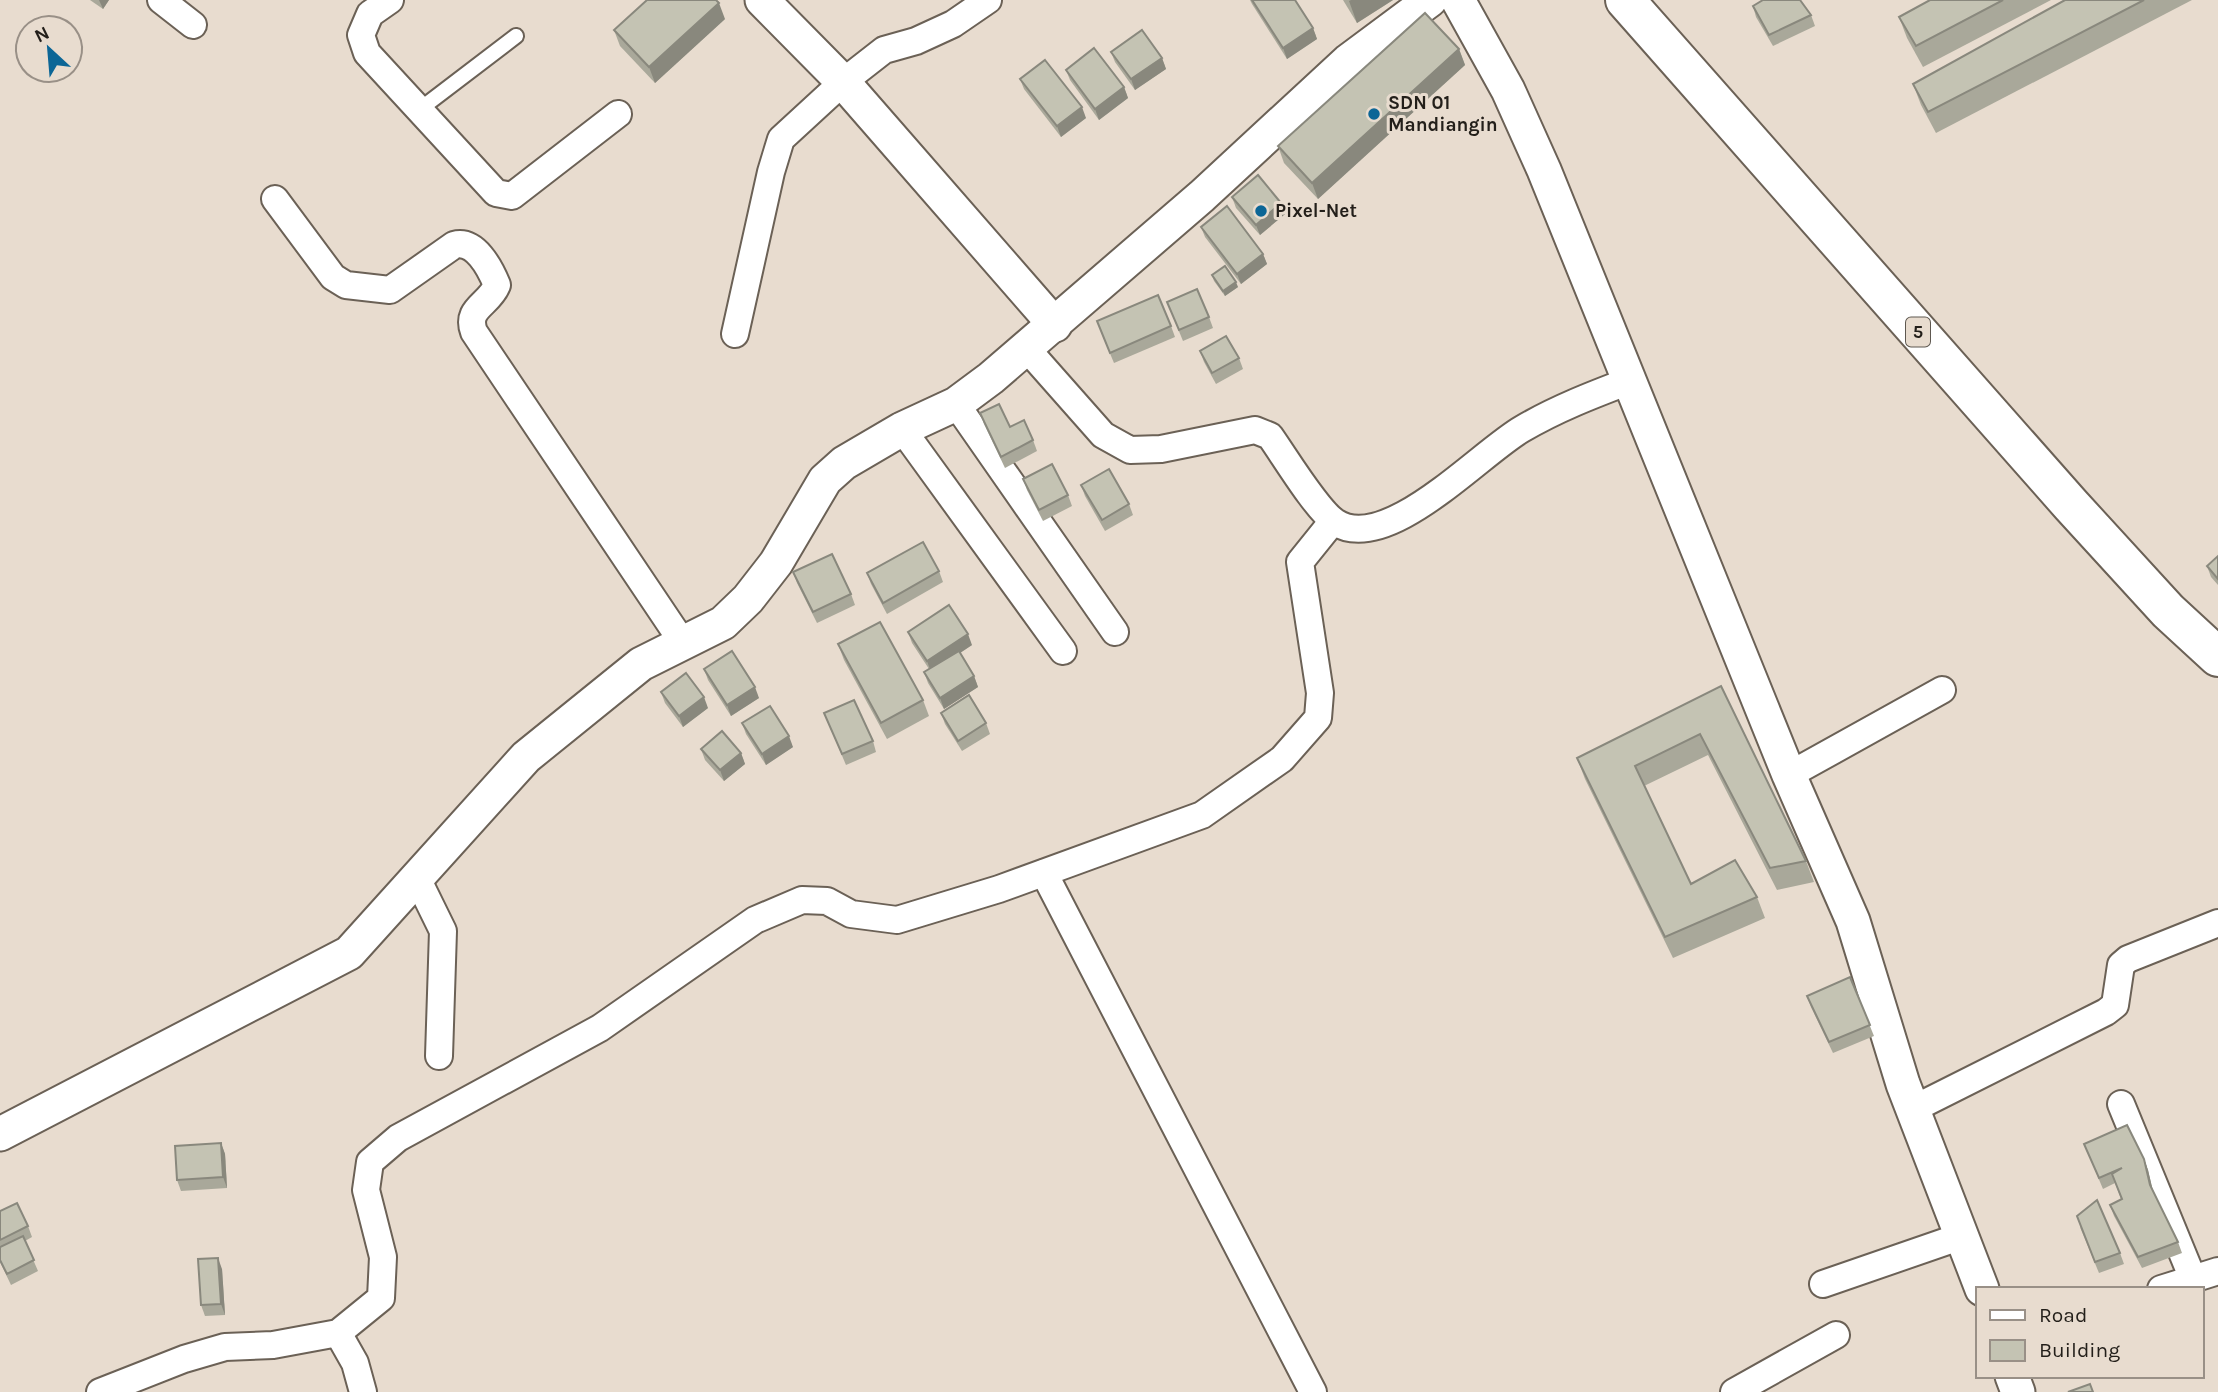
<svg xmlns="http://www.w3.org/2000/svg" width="2218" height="1392" viewBox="0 0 2218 1392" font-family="Karla,sans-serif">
<rect width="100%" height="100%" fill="#e8dccf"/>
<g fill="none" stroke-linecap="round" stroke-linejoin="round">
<g stroke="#6b6156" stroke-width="18">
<polyline id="service" points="419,110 516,36"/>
</g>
<g stroke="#6b6156" stroke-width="30">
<g id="minor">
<polyline points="161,0 193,25"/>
<polyline points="390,0 370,14 361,35 367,53 496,193 512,196 618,114"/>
<path d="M275 199 333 277 346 285 390 290 454 245C475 239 490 268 497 285 489 305 465 308 474 332L683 643"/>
<polyline points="735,334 771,172 781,139 843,82 884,50 916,41 953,24 988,0"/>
<path d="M1027 349 1103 435 1130 450 1161 449 1255 430 1270 436C1285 457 1316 509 1335 522 1386 556 1480 453 1522 429 1556 409 1592 395 1629 381"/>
<polyline points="956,404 1115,632"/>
<polyline points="902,429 1063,651"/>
<polyline points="1789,775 1942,690"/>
<polyline points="1044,873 1313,1392"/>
<polyline points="417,878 443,931 439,1056"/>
<polyline points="2121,1104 2193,1279"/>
<polyline points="1913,1109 2106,1012 2115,1005 2121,965 2128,959 2218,923"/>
<polyline points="1823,1284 1962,1236"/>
<polyline points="2161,1289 2218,1271"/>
<polyline points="338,1333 355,1363 363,1392"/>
<polyline points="100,1392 184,1359 225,1347 273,1345 338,1333 381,1298 383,1257 366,1190 370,1162 398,1138 600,1028 755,920 802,900 827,901 851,914 897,920 999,889 1202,815 1282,759 1318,718 1320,693 1300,562 1333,521"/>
<polyline points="1734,1392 1836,1335"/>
</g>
</g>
<g stroke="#6b6156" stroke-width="37">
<g id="tertiary">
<polyline points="762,0 843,82 1055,325"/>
<polyline points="1458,0 1508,90 1544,170 1789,775 1853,921 1903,1084 1982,1289"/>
<polyline points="0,1134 349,953 526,757 641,664 723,623 748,599 776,563 825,480 844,463 902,429 956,404 991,378 1202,196 1348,61 1430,0"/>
<polyline points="2012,1376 2018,1392"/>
</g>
</g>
<g stroke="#6b6156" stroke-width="42">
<polyline id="trunk" points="1625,0 2071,505 2168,611 2218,657"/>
</g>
<use href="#service" stroke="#fff" stroke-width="14"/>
<use href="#minor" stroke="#fff" stroke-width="26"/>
<use href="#tertiary" stroke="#fff" stroke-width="33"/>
<use href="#trunk" stroke="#fff" stroke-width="38"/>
</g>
<g fill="#a9a89a">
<polygon points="90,0 109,0 103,9"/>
<polygon points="1250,0 1295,0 1313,28 1317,39 1287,59 1252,4"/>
<polygon points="1343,0 1393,0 1357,23"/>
<polygon points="1930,0 2051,0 1923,67 1907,38 1899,17"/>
<polygon points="2065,0 2192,0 1936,133 1921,105 1913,84"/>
<polygon points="1753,6 1811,15 1815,26 1773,46 1756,17"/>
<polygon points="725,19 655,83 620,46 614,30"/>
<polygon points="1459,49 1465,65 1318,199 1284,163 1278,146"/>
<polygon points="1111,52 1162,58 1166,69 1135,90 1115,62"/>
<polygon points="1066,70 1124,87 1128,98 1099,120 1070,80"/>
<polygon points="1020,79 1086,118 1061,137 1024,89"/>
<polygon points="1232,197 1285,214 1260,235 1236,208"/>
<polygon points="1201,227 1263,254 1267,264 1241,284 1205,237"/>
<polygon points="1212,275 1238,287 1225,296 1214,281"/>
<polygon points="1167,302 1209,317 1213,328 1183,341"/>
<polygon points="1171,326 1175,337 1114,363 1101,332"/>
<polygon points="1200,351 1239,358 1243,369 1216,384 1204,362"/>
<polygon points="980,413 1010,427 1033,440 1037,451 1005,468 984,424"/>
<polygon points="1023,479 1068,495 1072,506 1043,521 1027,490"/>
<polygon points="1081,485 1129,504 1133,515 1105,531 1085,496"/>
<polygon points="2218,556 2218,585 2211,577 2207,566"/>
<polygon points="939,571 943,582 887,614 871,584 867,573"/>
<polygon points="793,572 851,594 855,605 817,623 797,583"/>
<polygon points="908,632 972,645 960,653 974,676 978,687 944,709 928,683 924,672 929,669 912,643"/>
<polygon points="838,644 923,700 929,716 887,739 844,660"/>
<polygon points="704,669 759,698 731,716 708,680"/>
<polygon points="1721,686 1806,861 1814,882 1777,890 1708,755 1644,786 1691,884 1757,897 1765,918 1673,958 1585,779 1577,758"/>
<polygon points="661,692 708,708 683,727 665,703"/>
<polygon points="824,713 873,741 876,752 846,765"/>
<polygon points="941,713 986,723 990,734 962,751 945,724"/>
<polygon points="742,723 793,747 766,765 746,734"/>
<polygon points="701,749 741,753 745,764 724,781 705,760"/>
<polygon points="1850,977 1874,1036 1833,1053 1811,1007 1807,996"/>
<polygon points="221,1143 225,1154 227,1188 181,1191 177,1180"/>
<polygon points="2084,1144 2144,1159 2148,1170 2153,1191 2178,1242 2182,1253 2142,1268 2114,1216 2110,1205 2121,1199 2115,1183 2103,1189"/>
<polygon points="0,1211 28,1226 32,1237 25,1241 38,1271 11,1285 0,1262"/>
<polygon points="2080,1227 2120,1253 2124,1264 2099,1273"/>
<polygon points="222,1269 225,1315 205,1316 201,1305"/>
</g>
<g fill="#89887d">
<polygon points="99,0 109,0 103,9"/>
<polygon points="1351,0 1393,0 1357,23 1349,1"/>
<polygon points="719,3 725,19 655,83 649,67"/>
<polygon points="1313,28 1317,39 1287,59 1283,48"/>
<polygon points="1459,49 1465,65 1318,199 1312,183"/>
<polygon points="1162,58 1166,69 1135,90 1131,79"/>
<polygon points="1124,87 1128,98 1099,120 1095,109"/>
<polygon points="1082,107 1086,118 1061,137 1057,126"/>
<polygon points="1281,203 1285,214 1260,235 1256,225"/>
<polygon points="1263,254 1267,264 1241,284 1237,274"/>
<polygon points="1236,282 1238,287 1225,296 1223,291"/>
<polygon points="968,634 972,645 931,672 927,661"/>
<polygon points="974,676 978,687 944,709 940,698"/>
<polygon points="755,687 759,698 731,716 727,705"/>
<polygon points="704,697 708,708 683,727 679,716"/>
<polygon points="789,736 793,747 766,765 762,754"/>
<polygon points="741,753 745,764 724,781 720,770"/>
<polygon points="221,1143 225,1154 227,1188 223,1177"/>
<polygon points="2144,1159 2148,1170 2154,1196 2150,1185"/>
<polygon points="218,1258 222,1269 225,1315 221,1304"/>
</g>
<g fill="#c4c3b3" stroke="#89887d" stroke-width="2">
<polygon points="647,0 716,0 719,3 649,67 614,30"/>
<polygon points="1252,0 1295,0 1313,28 1283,48"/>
<polygon points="1763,0 1800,0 1811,15 1769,35 1753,6"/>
<polygon points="1930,0 2003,0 1916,46 1899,17"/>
<polygon points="2065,0 2144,0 1928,112 1913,84"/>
<polygon points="1425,13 1459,49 1312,183 1278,146"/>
<polygon points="1142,30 1162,58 1131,79 1111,52"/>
<polygon points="1094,48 1124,87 1095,109 1066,70"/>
<polygon points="1045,60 1082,107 1057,126 1020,79"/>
<polygon points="1258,175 1281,203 1256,225 1232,197"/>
<polygon points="1227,206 1263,254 1237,274 1201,227"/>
<polygon points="1225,266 1236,282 1223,291 1212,275"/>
<polygon points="1197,289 1209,317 1179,330 1167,302"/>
<polygon points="1158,295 1171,326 1110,353 1097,321"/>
<polygon points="1226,336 1239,358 1212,373 1200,351"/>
<polygon points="999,404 1010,427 1024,420 1033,440 1001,457 980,413"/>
<polygon points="1052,464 1068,495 1039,510 1023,479"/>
<polygon points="1109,469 1129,504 1102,520 1081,485"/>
<polygon points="923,542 939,571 883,603 867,573"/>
<polygon points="832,554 851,594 813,612 793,572"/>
<polygon points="2218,556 2218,579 2207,566"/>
<polygon points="949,605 968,634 927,661 908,632"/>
<polygon points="880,622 923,700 881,723 838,644"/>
<polygon points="732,651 755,687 727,705 704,669"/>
<polygon points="959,651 974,676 940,698 924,672"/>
<polygon points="686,673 704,697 679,716 661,692"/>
<polygon points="1721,686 1806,861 1770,868 1700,734 1635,766 1691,884 1735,860 1757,897 1665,937 1577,758"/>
<polygon points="969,695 986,723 958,741 941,713"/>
<polygon points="854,700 873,741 842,754 824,713"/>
<polygon points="770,706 789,736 762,754 742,723"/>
<polygon points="722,731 741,753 720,770 701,749"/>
<polygon points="1850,977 1870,1025 1829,1042 1807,996"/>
<polygon points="2127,1125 2144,1159 2150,1185 2178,1242 2138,1257 2110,1205 2122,1199 2112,1174 2122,1168 2099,1178 2084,1144"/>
<polygon points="221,1143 223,1177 177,1180 175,1146"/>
<polygon points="2097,1200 2120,1253 2095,1262 2077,1216"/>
<polygon points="17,1203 28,1226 0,1240 0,1211"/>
<polygon points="23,1236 34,1260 7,1274 0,1260 0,1247"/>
<polygon points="218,1258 221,1304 201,1305 198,1259"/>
<polygon points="2090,1384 2093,1392 2068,1392"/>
</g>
<g fill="#0c6696" stroke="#e8dccf" stroke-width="2.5">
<circle cx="1374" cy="114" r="7"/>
<circle cx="1261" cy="211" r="7"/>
</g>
<g text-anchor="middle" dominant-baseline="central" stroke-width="6" stroke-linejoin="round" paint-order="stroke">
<rect fill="#e8dccf" stroke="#5e5850" stroke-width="2" x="1906" y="317.5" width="24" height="29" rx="5"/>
<g font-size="18" font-weight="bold" fill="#231f1a">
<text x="1918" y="332">5</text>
</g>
<g font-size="19" font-weight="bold" fill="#231f1a" stroke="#e8dccf" text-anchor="start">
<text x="1388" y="103">SDN 01<tspan x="1388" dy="22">Mandiangin</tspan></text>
<text x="1275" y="211">Pixel-Net</text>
</g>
</g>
<rect x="1976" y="1287" width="228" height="91" fill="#e8dccf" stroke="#999087" stroke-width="2"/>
<rect x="1990" y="1310" width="35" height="10" fill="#ffffff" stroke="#999087" stroke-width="2"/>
<text x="2039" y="1322" font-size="21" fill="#231f1a">Road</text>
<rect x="1990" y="1340" width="35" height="21" fill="#c4c3b3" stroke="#999087" stroke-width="2"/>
<text x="2039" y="1357" font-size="21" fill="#231f1a">Building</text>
<g transform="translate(49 49) rotate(334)"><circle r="33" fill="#e8dccf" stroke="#999087" stroke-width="2"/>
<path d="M0-5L12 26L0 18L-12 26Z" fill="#0c6696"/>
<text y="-10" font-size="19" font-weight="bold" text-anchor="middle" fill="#231f1a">N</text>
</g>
</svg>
